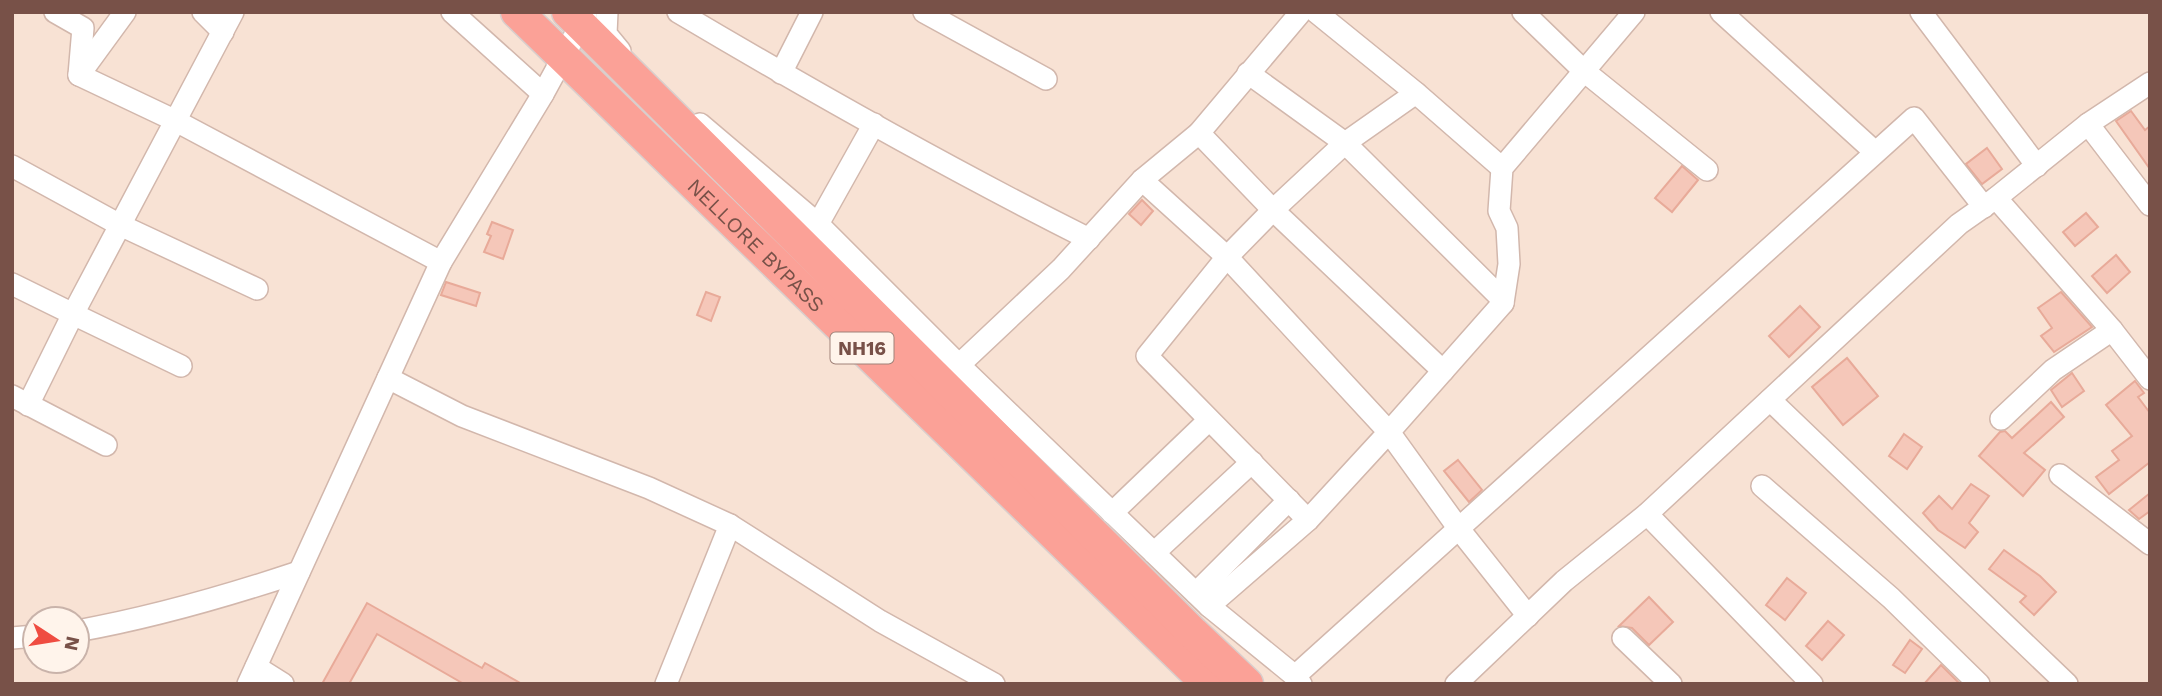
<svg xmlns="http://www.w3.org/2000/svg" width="2162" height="696" viewBox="0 0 2162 696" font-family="'Work Sans',sans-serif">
<rect width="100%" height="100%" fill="#feefe4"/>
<path fill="#f8e2d4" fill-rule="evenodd" d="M12 12H2150V684H12ZM35 619H77V661H35Z"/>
<g fill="#f5c7b9" stroke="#e8aa99" stroke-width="2">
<polygon points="2131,111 2145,130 2150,126 2150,169 2116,121"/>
<polygon points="1987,148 2002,169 1982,184 1966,164"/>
<polygon points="1682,166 1698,180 1672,212 1655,198"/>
<polygon points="1142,200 1153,211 1141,225 1129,214"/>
<polygon points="2086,213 2098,227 2075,246 2063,232"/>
<polygon points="492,222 513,230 503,259 484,252 491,236 487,234"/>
<polygon points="2116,255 2130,272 2107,293 2092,276"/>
<polygon points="446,282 480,293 476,306 441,295"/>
<polygon points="706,292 720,297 711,321 697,315"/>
<polygon points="2061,292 2092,327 2054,352 2041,336 2052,328 2038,308"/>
<polygon points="1800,306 1820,327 1789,357 1769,336"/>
<polygon points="1847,358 1878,396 1843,425 1812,387"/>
<polygon points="2072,373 2084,391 2062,407 2051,390"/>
<polygon points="2135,381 2144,393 2138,397 2150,413 2150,462 2109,494 2096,477 2119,460 2112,451 2132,436 2106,405"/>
<polygon points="2051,402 2064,417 2024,453 2045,470 2023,496 1979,456 2000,432 2005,431 2012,438"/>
<polygon points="1904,434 1922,447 1907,469 1889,456"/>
<polygon points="1458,460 1482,490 1469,502 1444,471"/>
<polygon points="1971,484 1989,496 1969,523 1978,532 1965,548 1938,530 1923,513 1939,496 1952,509"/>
<polygon points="2150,493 2150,511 2139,519 2129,510"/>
<polygon points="2004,550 2040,576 2056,592 2034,615 2020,602 2026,596 1989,569"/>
<polygon points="1787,578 1806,593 1785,620 1766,605"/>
<polygon points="1649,597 1673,622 1649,645 1632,628 1619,626"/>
<polygon points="367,603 482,668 485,663 522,684 464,684 377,634 349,684 322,684"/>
<polygon points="1828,621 1844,635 1822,660 1806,646"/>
<polygon points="1910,640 1922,649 1905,673 1893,665"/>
<polygon points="1941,665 1960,684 1924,684"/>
</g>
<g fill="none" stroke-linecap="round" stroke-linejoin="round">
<g stroke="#d2b7ac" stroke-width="24">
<g id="minor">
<polyline points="55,12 83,28 79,75 174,120 441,262"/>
<polyline points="203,12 223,32"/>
<polyline points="452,12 543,94"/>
<polyline points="607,12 606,34 620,51"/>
<path d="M678 12C813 92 949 169 1089 239"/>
<polyline points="924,12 1046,79"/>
<polyline points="1316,12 1416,93 1502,168"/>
<polyline points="1523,12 1584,71 1707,170"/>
<polyline points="1721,12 1875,152"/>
<polyline points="1921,12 2037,166"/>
<polyline points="781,73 812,12"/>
<polyline points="1248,73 1345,143 1499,296 1503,303"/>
<polyline points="79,75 125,12"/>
<polyline points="700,124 818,224 959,365 1209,606 1295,676 1301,684"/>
<polyline points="2088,124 2150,205"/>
<polyline points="1199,133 1273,210 1443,371"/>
<polyline points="12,166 120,225 257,289"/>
<polyline points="1142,180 1227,257 1389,432 1308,520 1209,606"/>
<polyline points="1996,198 2112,330 2150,379"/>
<polyline points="818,224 874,124"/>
<polyline points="12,284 73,314 233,12"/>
<polyline points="959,365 1061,269 1142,180 1199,133 1301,12"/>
<polyline points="388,378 462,416 649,488 730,525 880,621 994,684"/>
<polyline points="12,396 106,445"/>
<polyline points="1770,400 2067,684"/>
<polyline points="28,405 73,314 181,366"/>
<polyline points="2001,419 2053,370 2112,330"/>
<polyline points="2060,475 2150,544"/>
<polyline points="1762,486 1891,598 1979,684"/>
<polyline points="1112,513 1209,420"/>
<polyline points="1647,514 1812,684"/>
<polyline points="1308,520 1147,356 1227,257 1273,210 1345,143 1416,93"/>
<polyline points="1154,553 1252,462"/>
<polyline points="1196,593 1289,500"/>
<polyline points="1528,616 1459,529 1389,432 1503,303 1509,264 1507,228 1499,211 1502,168 1634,12"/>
<path d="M77 631C155 617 224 597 299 572"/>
<polyline points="12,638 35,636"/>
<polyline points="1623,638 1671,684"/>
<polyline points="256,667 283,684"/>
<polyline points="1295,676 1914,118 1984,207"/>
<polyline points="248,684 441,262 543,94 586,15"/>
<polyline points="666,684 730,525"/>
<polyline points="1456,684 1564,581 1647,514 1959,224 1996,198 2088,124 2150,83"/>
</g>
</g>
<g stroke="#d9cecc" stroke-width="35">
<g id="highway">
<path id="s1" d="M517 12 1208 684"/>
<polyline points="568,12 1193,633 1247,684"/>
</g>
</g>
<use href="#minor" stroke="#fff" stroke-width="21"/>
<use href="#highway" stroke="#fba197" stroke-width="32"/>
</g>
<g text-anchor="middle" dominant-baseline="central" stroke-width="6" stroke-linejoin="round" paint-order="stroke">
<rect fill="#fff4eb" stroke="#a08279" stroke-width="2" x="830.5" y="332.5" width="63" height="31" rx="5"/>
<g font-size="19" font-weight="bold" fill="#785148">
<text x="862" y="348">NH16</text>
</g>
<g font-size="21" fill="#785148" stroke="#fff4eb">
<text stroke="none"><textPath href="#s1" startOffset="334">NELLORE BYPASS</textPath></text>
</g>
</g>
<rect width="2162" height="696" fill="none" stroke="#785148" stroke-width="28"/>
<g transform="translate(56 640) rotate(102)"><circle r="33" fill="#fff4eb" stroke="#c9b3aa" stroke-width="2"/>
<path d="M0-5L12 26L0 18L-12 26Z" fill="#ef4c41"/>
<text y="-10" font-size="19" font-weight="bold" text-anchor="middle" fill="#785148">N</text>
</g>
</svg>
